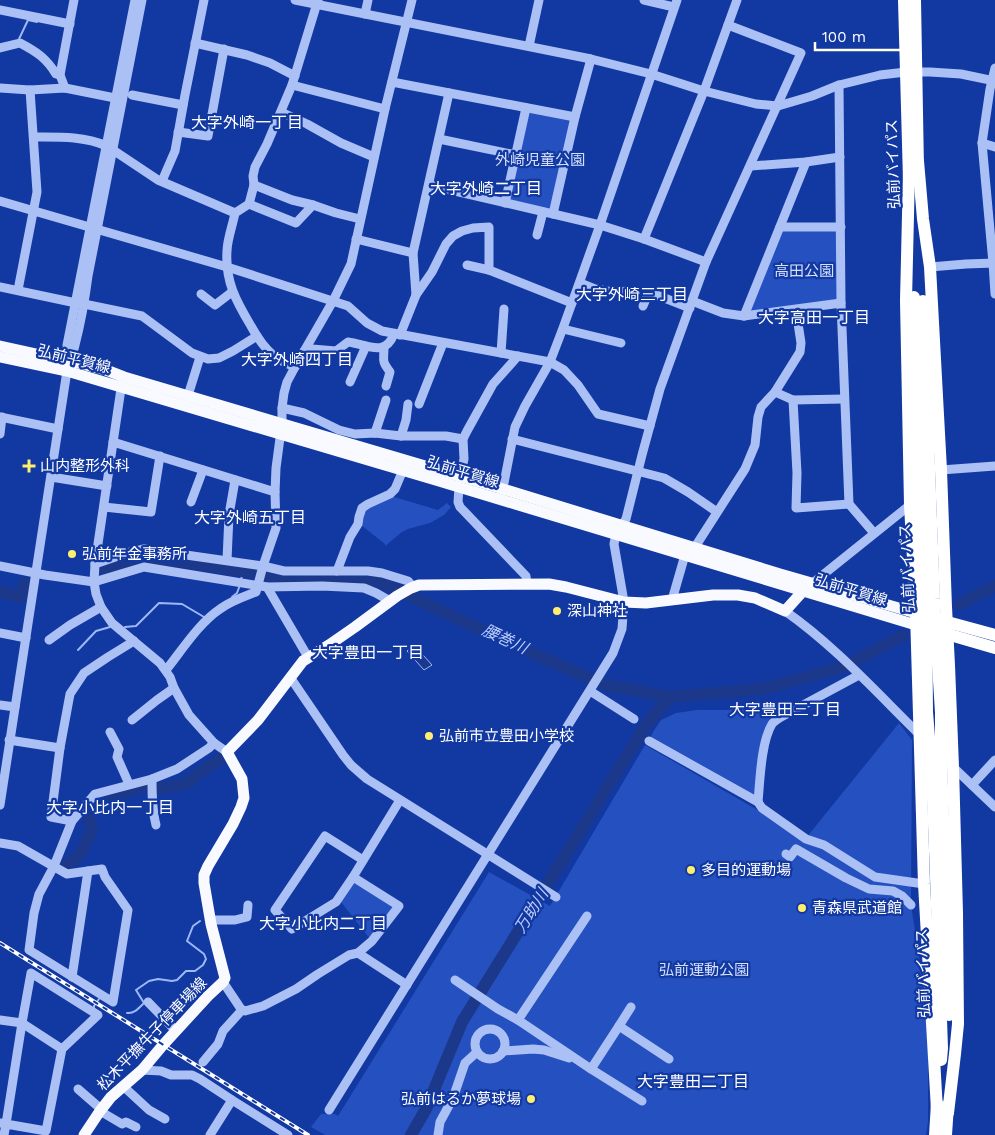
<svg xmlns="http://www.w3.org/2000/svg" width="995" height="1135" viewBox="0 0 995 1135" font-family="'Work Sans','Noto Sans JP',sans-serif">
<rect width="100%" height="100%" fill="#1238a1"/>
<g fill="#2550bf">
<polygon points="529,110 571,120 550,210 509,201"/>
<polygon points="783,230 837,230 838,301 748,313"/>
<polygon points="391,496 438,510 447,503 451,507 444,515 430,523 408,529 402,532 385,546 385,544 361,525 362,512"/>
<polygon points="786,702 790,706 787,713 773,724 758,802 649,741 653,732 661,720 676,713 697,710 726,710 762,707 775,703"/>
<polygon points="899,723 912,740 911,905 928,1014 928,1122 926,1135 325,1135 311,1127 321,1114 335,1114 338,1116 489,872 550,906 645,745 806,838"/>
<polygon points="354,880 396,907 370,939 341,902"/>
</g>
<polygon fill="#1c388a" stroke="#9db8f8" points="414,645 432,665 424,670 407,651"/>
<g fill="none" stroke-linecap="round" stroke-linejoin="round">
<g stroke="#9db8f8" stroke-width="2">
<polyline points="19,39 28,20 37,22"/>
<polyline points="241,580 243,571"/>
<polyline points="232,597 237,593 240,585"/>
<polyline points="125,627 136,626 159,603 182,604 204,617"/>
<polyline points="78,650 96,631 110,627"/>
<polyline points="94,1009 94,1006 99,999"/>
<path d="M127 1013C134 1014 139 1008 144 1003L136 990 149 981 158 979 172 981 177 980 186 971H195L203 965 206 959 204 954 187 941 193 926 200 921"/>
</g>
<g stroke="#1c388a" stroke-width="12">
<polyline points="103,569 143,556 288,578 315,579 343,577 376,580 520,648 605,685 670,697 764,689 846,666 902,636"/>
<polyline points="0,592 21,597 25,583"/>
<polyline points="960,604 995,586"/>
<polyline points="66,866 77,857 82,851 92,830 88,810 90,808 94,809 104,807 110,800 118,795 136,788 149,785 159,788 166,788 188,783 195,776 223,757"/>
<polyline points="411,1135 426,1109 462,1022 646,725 670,697"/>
</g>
<g stroke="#abc0f5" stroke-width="9">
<polyline points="295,0 591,59 651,74 704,91 756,104 778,106 812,96 839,85 880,75 906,72 930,72 961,74 995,81"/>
<polyline points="644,0 674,7"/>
<polyline points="0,10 70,24"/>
<polyline points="365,14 368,0"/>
<polyline points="195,43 247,55 270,63 295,76"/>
<polyline points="529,46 539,0"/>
<path d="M0 48 20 43C37 52 46 58 56 74L60 75"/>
<polyline points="995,68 990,89 982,143 993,263 995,294"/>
<polyline points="392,82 575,117"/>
<polyline points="292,85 385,109"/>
<polyline points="839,85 841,303 849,504 874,533"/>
<polyline points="0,88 30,90 65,88 120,99"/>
<polyline points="65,88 60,75 74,0"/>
<polyline points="132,95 183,105"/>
<polyline points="281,112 307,124 341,143 374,157"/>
<polyline points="178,132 208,136 224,49"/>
<path d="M34 137C59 137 83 136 107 146L158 180 235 213"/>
<polyline points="439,139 516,155"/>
<polyline points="982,143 995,147"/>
<polyline points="751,166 806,162 840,157"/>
<polyline points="162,181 175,151 185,95 204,0"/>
<polyline points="254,185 292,200 313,205"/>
<polyline points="429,185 600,225 644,239 706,262"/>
<polyline points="0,201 227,267 348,306 367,323 382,331 550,362 564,370 578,385 598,414 650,426"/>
<polyline points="505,203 526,108"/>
<polyline points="249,204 296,223 313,205 336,213 360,219"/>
<polyline points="553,214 575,117 591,59"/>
<polyline points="780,227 841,227"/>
<polyline points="537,235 543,212"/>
<polyline points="356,239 413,253"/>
<polyline points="644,239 704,91 737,0"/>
<polyline points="467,265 489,270"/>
<polyline points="930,267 966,264 995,263"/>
<polyline points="580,283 595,289 613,292 631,291"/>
<polyline points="0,287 76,303"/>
<polyline points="18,290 37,192 30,90"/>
<polyline points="201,294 215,305 232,292"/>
<polyline points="416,295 413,253 449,93"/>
<polyline points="692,301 723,313 744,316 841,303"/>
<polyline points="84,304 142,316 192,353 208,359 219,358 233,351 257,336"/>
<polyline points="643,306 649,292 690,308"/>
<polyline points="744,316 806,162"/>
<polyline points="563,329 621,343"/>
<polyline points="400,335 416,295 432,272 446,244 453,236 462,231 473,228 489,227 489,270 572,303"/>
<path d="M384 347C384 361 381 360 390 372L386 386"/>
<path d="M304 351 312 349 336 351 348 342C366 344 385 358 394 334"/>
<polyline points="501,353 504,309"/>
<polyline points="69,361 67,345 135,0"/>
<path d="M295 367C288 364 280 361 274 356 264 348 257 337 251 326 236 301 225 281 227 251 227 240 233 224 235 213L249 204 254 185 253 176 255 167 267 144 292 85 318 0"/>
<polyline points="122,382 95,564 94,582 96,594 101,607 112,623 160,663 170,677 174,688 189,715 214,743 227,752"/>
<polyline points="350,382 366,346"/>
<polyline points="775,392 793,400 844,399"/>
<polyline points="793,400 797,473 796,508 849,504"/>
<polyline points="186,402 200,357"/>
<polyline points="419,404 443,343"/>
<polyline points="282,408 304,413 339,430 355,434 375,433 401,436 446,436 463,439"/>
<polyline points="0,417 58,429"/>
<polyline points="375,433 386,400"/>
<polyline points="0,434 2,417"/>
<polyline points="401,436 406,420 408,404"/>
<polyline points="512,439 664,478 688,492 717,512"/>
<polyline points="113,442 275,492"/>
<polyline points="941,470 995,466"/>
<polyline points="51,477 107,486"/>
<polyline points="460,477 464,459 463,439 467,431 493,384 518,356"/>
<polyline points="459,487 458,502 460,507 526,576 527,584"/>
<polyline points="502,493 515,427 525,406 550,362 563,328 600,225 677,0"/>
<polyline points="191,502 203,470"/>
<polyline points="104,507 151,512 160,456"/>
<polyline points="227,560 229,515 235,480"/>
<polyline points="95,564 127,553 144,549 263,566 284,571 368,571 382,573 408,581 413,587"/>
<polyline points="0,566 45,575 94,582 144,567 267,587 322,586 364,588 376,593 390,601"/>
<polyline points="337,571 350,537 358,524 359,517 362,508 368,504 390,494 395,489 403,470"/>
<polyline points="809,586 910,505"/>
<polyline points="267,587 308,657"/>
<polyline points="672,600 685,555 695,547 745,469 755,445 758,417 761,407 775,392 800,352 801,343 796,310"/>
<path d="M785 611C835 646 877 693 921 736"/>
<polyline points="0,633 26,638"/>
<polyline points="49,640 70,625 101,607"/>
<path d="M166 670C182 650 199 623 220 609 231 601 243 597 256 592L263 566 276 528 275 492 276 468 282 423V408L284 393 287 382 295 367 333 301 351 264 385 109 412 0"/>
<polyline points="290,677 343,755 351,765 367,779 556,897"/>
<polyline points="590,691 634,719"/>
<polyline points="0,705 15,707"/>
<polyline points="132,720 157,700 174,688"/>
<polyline points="110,732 119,749 117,757 129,784"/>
<polyline points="9,740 60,748"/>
<polyline points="649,741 758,802 762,808 806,839 824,845 875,877 924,884"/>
<polyline points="952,766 995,807"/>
<path d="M152 779C152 795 152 810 156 825"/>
<polyline points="972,785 995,760"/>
<path d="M758 802C760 781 761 742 772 724 774 721 778 719 781 717L859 675"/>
<path d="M0 805 67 371C69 362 73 354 75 345 81 322 85 299 88 276L142 0"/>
<polyline points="72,821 51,817 60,748 70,694 84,673 108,657 134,641"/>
<polyline points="0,843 18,846 67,874 102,869 105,877 128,910 113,1002 29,950 34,913 39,894 54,866 72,821 95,794 152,779 177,769 209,748 214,743"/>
<polyline points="786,854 790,857 796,849 846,878 869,889 893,891 902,896 911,905"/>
<polyline points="353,877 336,902 292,929 275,910 325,836 363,860"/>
<polyline points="587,916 518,1020 591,1069 642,1101"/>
<polyline points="211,920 235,920 247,917 248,905"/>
<polyline points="358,953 407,985"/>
<polyline points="72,977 88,871"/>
<polyline points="455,980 498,1009 518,1020"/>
<polyline points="223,982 241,1009 245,1011 263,1006 296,989 318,974 349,955 358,953 372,941 399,906 353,877 400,800"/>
<polyline points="148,1002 176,1031"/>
<polyline points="631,1007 619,1026 669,1059"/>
<polyline points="0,1020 22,1023 62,1049"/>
<circle cx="490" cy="1044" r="15"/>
<polyline points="503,1051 533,1049 544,1050 569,1058"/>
<polyline points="203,1062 218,1044 223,1031 242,1010"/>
<polyline points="591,1069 619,1026"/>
<polyline points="142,1070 161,1071 171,1075 192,1075 200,1079 232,1100 288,1135"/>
<polyline points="123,1086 149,1110 165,1119"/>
<polyline points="78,1089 101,1109"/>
<polyline points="329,1110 613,653 622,629 624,602 614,544 616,534 626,519 642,455 660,389 706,262 801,53 728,25"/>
<polyline points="100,1111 122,1124 126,1122 136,1127"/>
<polyline points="0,1123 6,1124 46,1131 62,1049 98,1015 31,973 22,1023 6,1124 4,1135"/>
<polyline points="210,1135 232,1100"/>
<polyline points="438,1135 440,1122 453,1098 465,1063 477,1052"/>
</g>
<g stroke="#f9faff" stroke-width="11">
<polyline points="0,346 82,364 106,370 124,377 503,489 780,574 916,613"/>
<polyline points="0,357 67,371 121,387 439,481 916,625"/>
<polyline points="84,1135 100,1111 111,1097 142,1070 163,1045 208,996 223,982 225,978 211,924 204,883 204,875 208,866 233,824 241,807 244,798 242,779 227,752 258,720 303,661 329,645 355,627 397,596 411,588 419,585 549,584 566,587 624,602 646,603 713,595 738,595 755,598 785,611 803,591"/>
</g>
<g stroke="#fff" stroke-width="12">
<polyline points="904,0 909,180"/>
<polyline points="915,0 918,168"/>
<polyline points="918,161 923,219 930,267 941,470 946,607 949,665 953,767 957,913 958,1024 955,1054 948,1113"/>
<polyline points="909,172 906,301 910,505 916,613 924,884 937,1110"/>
<polyline points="914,297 921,521"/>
<polyline points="923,301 931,521"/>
<polyline points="940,620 995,635"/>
<polyline points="940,632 995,648"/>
<polyline points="944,848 949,1015"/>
<polyline points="935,849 942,1048 941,1060"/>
<polyline points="935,1135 937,1103"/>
<polyline points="946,1135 948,1105"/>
</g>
<g stroke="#fff" stroke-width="4">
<polyline id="rail" points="0,943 308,1135"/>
</g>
<use href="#rail" stroke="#1238a1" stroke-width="2" stroke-dasharray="5.5" stroke-linecap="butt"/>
<g stroke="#fff" stroke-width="12">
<polyline points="921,521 926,601 927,712 932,774 935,849"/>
<polyline points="931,521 934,599 941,713 941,759 944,848"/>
</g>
</g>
<g fill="#ffee6f" stroke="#1238a1" stroke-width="2">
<path d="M26.5 458.5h5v5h5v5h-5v5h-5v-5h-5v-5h5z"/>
<circle cx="72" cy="554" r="5"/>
<circle cx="557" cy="611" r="5"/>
<circle cx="429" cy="736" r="5"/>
<circle cx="691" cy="870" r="5"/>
<circle cx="802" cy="908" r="5"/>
<circle cx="531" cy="1099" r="5"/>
</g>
<g text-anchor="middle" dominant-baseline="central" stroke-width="4.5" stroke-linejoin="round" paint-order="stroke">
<g font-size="15" fill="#d4e0fe" stroke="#1238a1">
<text x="540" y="160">外崎児童公園</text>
<text x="804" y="271">高田公園</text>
<text x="704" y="970">弘前運動公園</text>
</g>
<g font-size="15" fill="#fff" stroke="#1238a1">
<text transform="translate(893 164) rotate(-92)">弘前バイパス</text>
<text transform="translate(74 359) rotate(14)">弘前平賀線</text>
<text transform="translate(463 472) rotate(17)">弘前平賀線</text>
<text transform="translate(907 568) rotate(-93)">弘前バイパス</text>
<text transform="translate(851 590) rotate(17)">弘前平賀線</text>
<text transform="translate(923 973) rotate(-92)">弘前バイパス</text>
<text transform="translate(152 1034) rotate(-46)">松木平撫牛子停車場線</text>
</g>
<g font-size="15" fill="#fff" stroke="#1238a1" text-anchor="start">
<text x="40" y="466">山内整形外科</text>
<text x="82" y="554">弘前年金事務所</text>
<text x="567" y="611">深山神社</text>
<text x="439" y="736">弘前市立豊田小学校</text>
<text x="701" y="870">多目的運動場</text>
<text x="812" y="908">青森県武道館</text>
<text x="521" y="1099" text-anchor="end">弘前はるか夢球場</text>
</g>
<g font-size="16" fill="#fff" stroke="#1238a1">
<text x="247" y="122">大字外崎一丁目</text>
<text x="486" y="188">大字外崎二丁目</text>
<text x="632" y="294">大字外崎三丁目</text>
<text x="814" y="317">大字高田一丁目</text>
<text x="297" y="359">大字外崎四丁目</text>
<text x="250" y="517">大字外崎五丁目</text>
<text x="368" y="652">大字豊田一丁目</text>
<text x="785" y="709">大字豊田三丁目</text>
<text x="110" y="807">大字小比内一丁目</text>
<text x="323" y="923">大字小比内二丁目</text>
<text x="693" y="1081">大字豊田二丁目</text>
</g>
<g font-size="16" font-style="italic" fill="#b8cbfb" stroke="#1238a1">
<text transform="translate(505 639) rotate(25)">腰巻川</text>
<text transform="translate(531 911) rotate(-58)">万助川</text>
</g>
</g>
<path d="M815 42v8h100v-8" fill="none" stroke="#ffffff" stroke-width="2.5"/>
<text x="822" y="42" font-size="15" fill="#ffffff" stroke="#1238a1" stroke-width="4" paint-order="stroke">100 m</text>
</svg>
